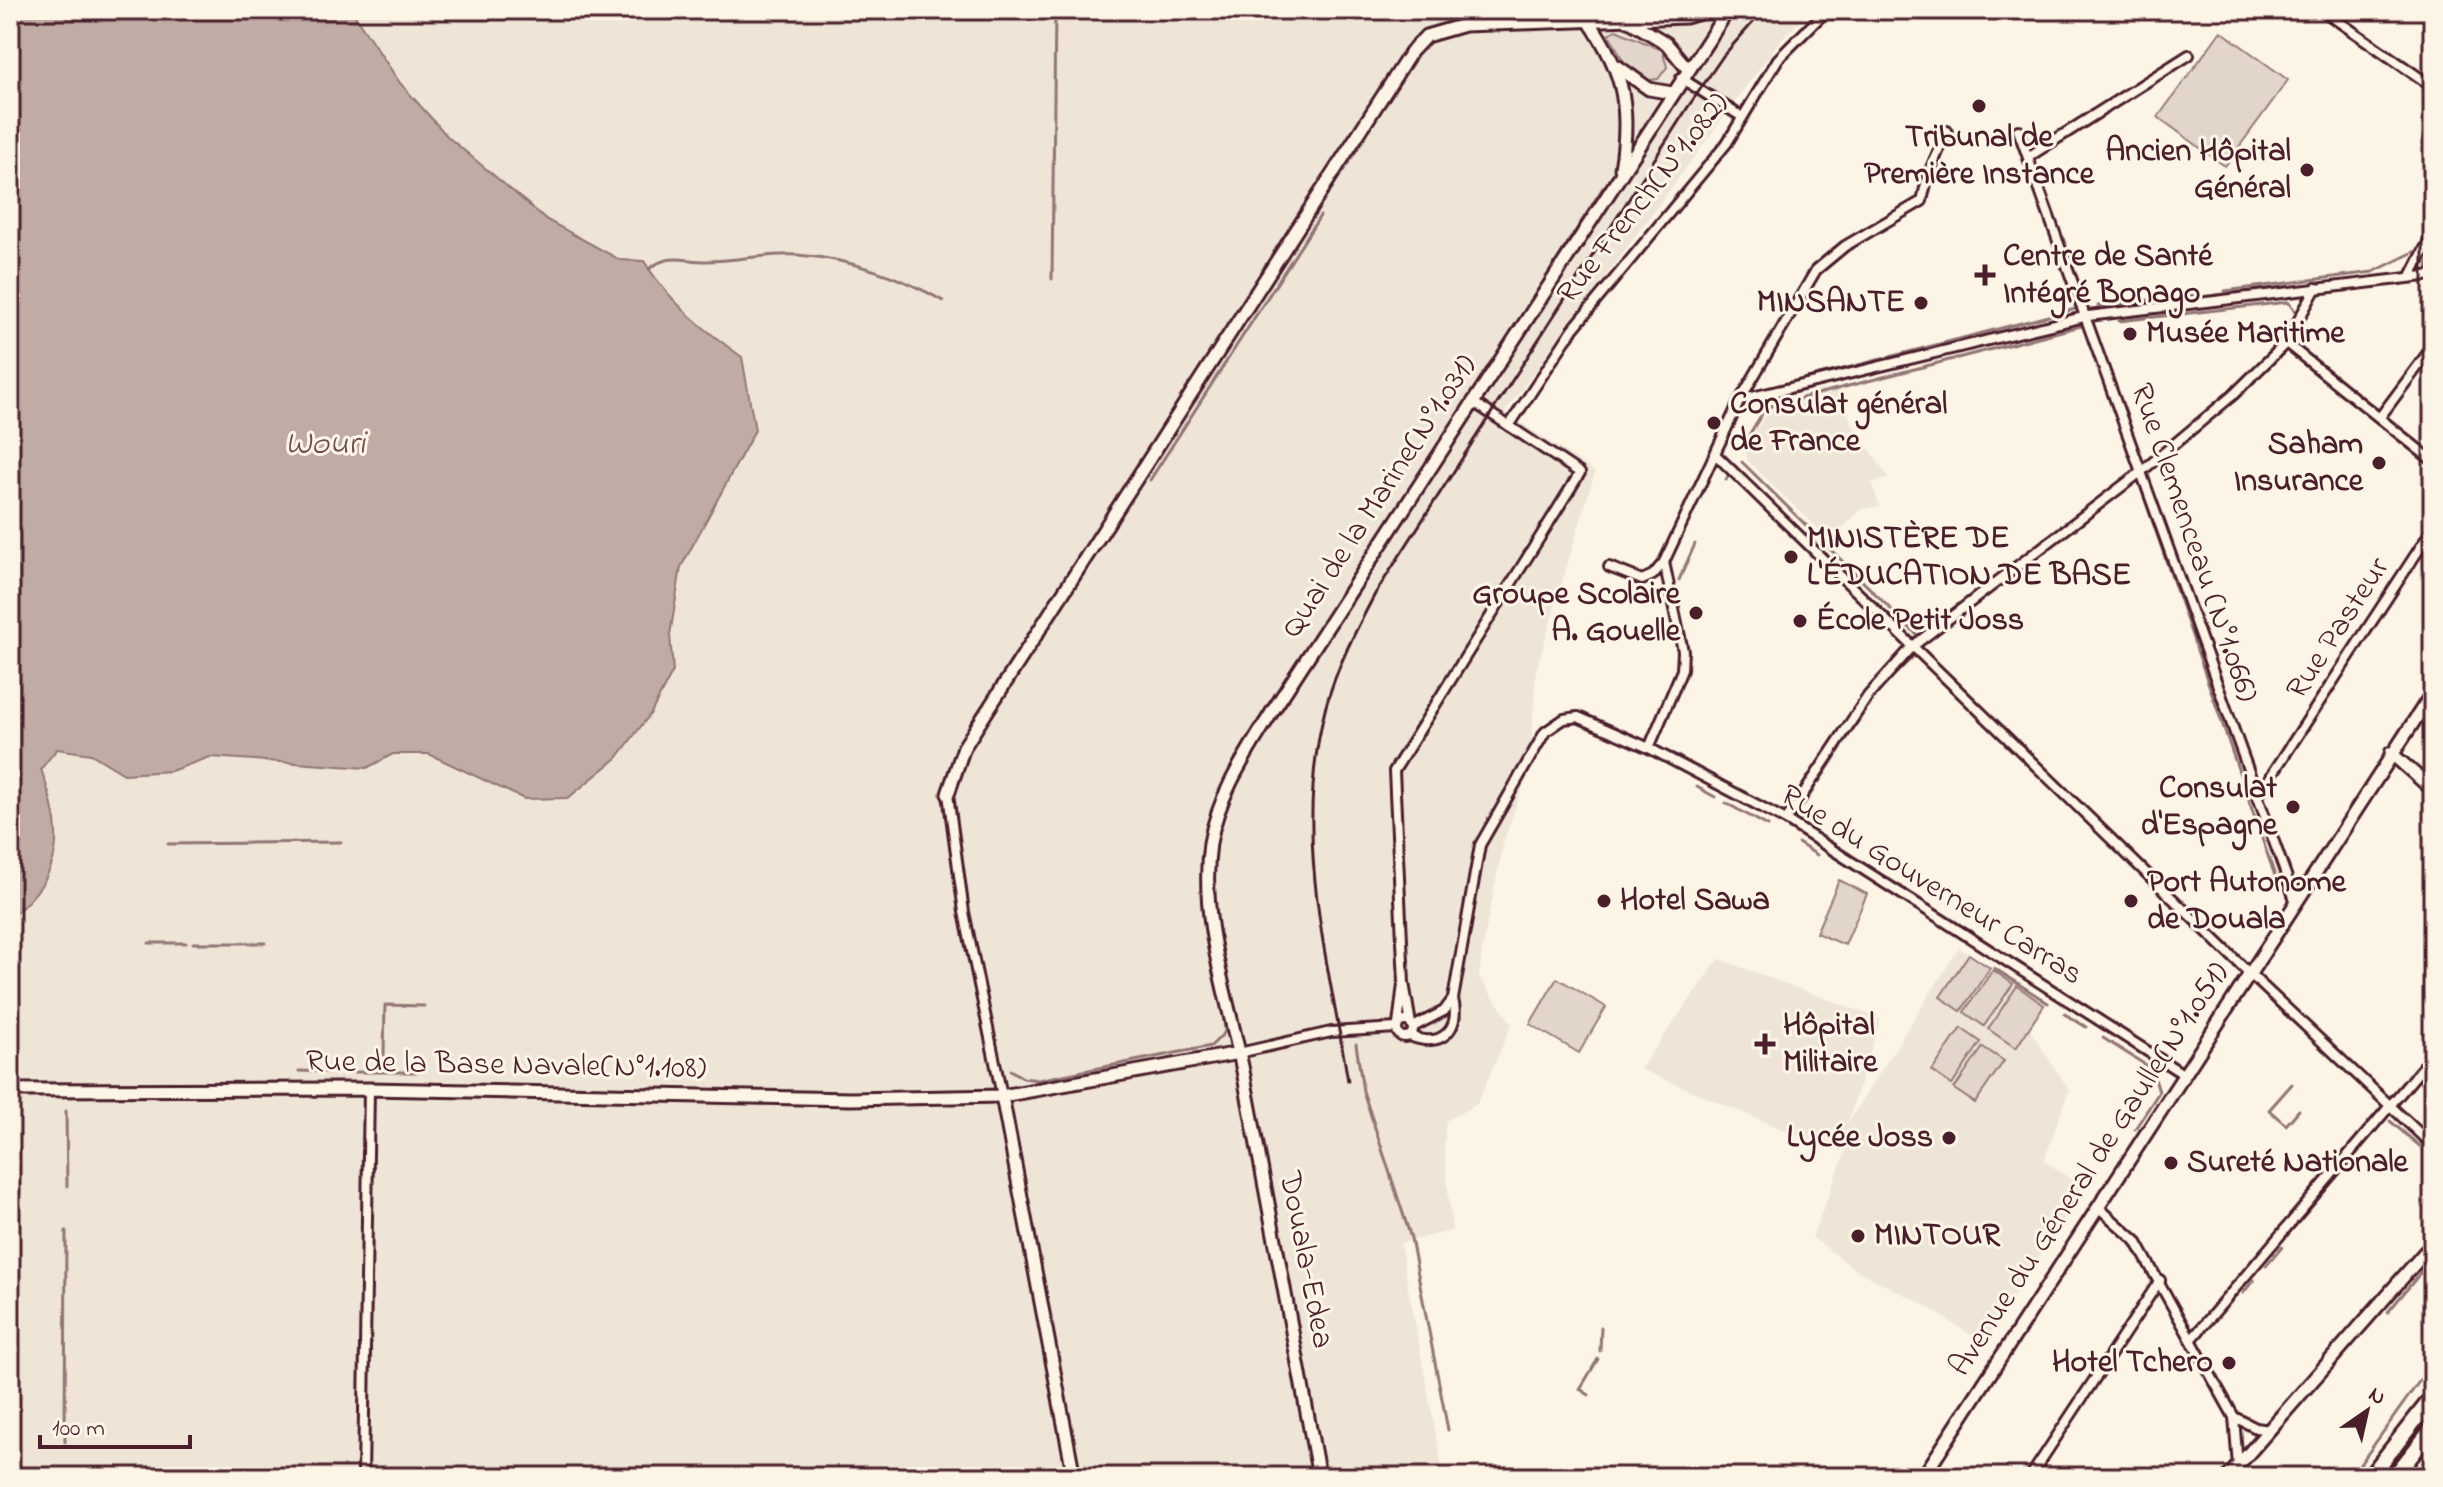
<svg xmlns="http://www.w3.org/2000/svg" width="2443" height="1487" viewBox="0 0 2443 1487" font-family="'Indie Flower',sans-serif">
<rect width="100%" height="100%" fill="#fcf5e5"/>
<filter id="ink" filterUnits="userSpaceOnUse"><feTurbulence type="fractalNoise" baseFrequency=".0125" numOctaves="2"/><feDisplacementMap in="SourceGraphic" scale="16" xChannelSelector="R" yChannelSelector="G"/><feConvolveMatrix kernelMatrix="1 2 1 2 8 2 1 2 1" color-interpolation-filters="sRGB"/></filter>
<g filter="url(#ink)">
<g fill="#eee5d7">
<polygon points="351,10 1813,10 1783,37 1505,412 1595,472 1536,671 1530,768 1504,840 1482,950 1479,977 1512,1024 1477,1104 1446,1121 1444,1147 1452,1231 1400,1243 1444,1477 10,1477 10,918 31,900 54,806 41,769 57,749 91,754 124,774 171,771 210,757 367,768 393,754 429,754 524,799 651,713 673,671 670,635 680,567 755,430 742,357 696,324 656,281 644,261 620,260 547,220 448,137 400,83"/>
<polygon points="1840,388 1852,424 1889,478 1872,483 1880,507 1862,509 1830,540 1747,460 1745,444 1769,411"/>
<polygon points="1959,948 2047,1004 2030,1030 2071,1093 2068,1092 2044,1161 2084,1188 1983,1343 1923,1304 1856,1270 1812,1237 1846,1151 1823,1147 1640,1069 1719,959 1881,1019 1847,1124"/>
</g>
<g fill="#e2d5ca" stroke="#967a7a" stroke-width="2">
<polygon points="1616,30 1662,50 1667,67 1658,79 1642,81 1628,70 1609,34"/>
<polygon points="2221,31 2288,80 2225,166 2158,117"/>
<polygon points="1839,880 1867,894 1845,945 1816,933"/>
<polygon points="1969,954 1990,968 1961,1011 1940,997"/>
<polygon points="1993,970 2013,984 1984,1026 1964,1012"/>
<polygon points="1557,978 1606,1007 1579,1053 1530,1024"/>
<polygon points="2017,986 2044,1005 2016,1048 1988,1029"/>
<polygon points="1961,1028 1981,1042 1952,1085 1932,1071"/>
<polygon points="1983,1047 2004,1061 1975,1103 1954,1089"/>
</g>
<path fill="#c0aca5" stroke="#917474" stroke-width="2" d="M10 10H351L400 83 448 137 547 220 620 260 644 261C669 302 703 329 742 357L755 430 681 567 670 635 673 671 651 713 617 758 568 798 524 799 429 754H393L367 768 210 757 171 771 124 774 91 754 57 749 41 769C64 834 66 872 10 918Z"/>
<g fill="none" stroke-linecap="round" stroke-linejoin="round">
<g stroke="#917474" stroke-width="3">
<polyline points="2313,10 2356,40"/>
<polyline points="2367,48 2433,94"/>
<path d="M649 269C668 253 683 261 706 261 737 261 768 253 798 255 849 259 900 276 943 301"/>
<polyline points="2429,270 2427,264 2433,254"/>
<polyline points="1052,279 1055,10"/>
<polyline points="2225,291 2373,272 2418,250 2433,225"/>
<polyline points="2098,306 2201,294"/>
<polyline points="2119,321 2288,302 2296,312"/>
<polyline points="2099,367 2136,472"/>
<polyline points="1777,386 2079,308"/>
<polyline points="1455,421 1604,186"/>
<polyline points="1740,450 1763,412 1771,406 2085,325"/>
<polyline points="1742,462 1919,637"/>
<polyline points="1150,480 1320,216"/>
<polyline points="1726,480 1729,474 1733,476"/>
<polyline points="2141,488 2275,876"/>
<polyline points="1679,580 1695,544"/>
<polyline points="1826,752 1865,693 1893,662"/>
<polyline points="1672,753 1782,813 1787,812"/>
<polyline points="1819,782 1877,692 1915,655"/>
<polyline points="1697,787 1715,797"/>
<polyline points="1726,803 1768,826"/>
<polyline points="1794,819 1814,789"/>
<polyline points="1798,843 1817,855"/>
<polyline points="168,844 341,842"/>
<polyline points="149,943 186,943"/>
<polyline points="193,943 265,943"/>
<polyline points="1994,968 2048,1003"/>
<polyline points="2065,1014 2086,1027"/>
<polyline points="2103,1038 2152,1069 2159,1092 2135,1129"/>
<polyline points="1356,1044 1363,1091 1411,1238 1448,1430"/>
<polyline points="384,1055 385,1005 424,1006"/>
<polyline points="1010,1070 1023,1078 1038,1080 1211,1046 1225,1032 1223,1008"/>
<polyline points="299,1071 329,1072"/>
<polyline points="339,1072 419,1072"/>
<polyline points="2422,1083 2433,1070"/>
<polyline points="2292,1084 2269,1110 2286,1125 2299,1110"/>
<polyline points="66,1111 67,1186"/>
<polyline points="2390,1121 2428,1153"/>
<polyline points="2272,1259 2282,1247"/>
<polyline points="2266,1266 2271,1260"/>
<polyline points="2243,1293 2254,1280"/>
<polyline points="2388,1312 2433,1258"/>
<polyline points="1600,1351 1601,1327"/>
<polyline points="1589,1395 1580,1389 1598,1359"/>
<polyline points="65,1442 66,1231"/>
<polyline points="1086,1466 1088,1477"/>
<polyline points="2351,1477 2423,1376"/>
</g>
<g stroke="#4a1f2b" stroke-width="14">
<g id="street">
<polyline points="2322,10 2433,87"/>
<polyline points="1681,78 1742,117"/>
<polyline points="2018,130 2295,900"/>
<polyline points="2028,157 2189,55"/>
<polyline points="2411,276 2433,233"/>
<polyline points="2286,343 2433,461"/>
<polyline points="1740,400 2088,316 2433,275"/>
<polyline points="2380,417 2433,346"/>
<polyline points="1509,426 1573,329 1727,143 1778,59 1827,10"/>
<polyline points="1715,454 2248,972 2433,1146"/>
<polyline points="1609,567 1642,580 1653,575 1664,562"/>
<polyline points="1649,748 1682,670 1683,651 1664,562 1740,400 1816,270 1845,246 1922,201 1928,175 1947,131"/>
<polyline points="948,794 964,912 1002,1096"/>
<polyline points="2258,796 2433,528"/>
<polyline points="1786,820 1868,696 1913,646 2142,471 2233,395 2286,343 2316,288"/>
<circle cx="1405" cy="1029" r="8"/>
<polyline points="1411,1024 1404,983 1394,771 1580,473 1473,402"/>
<polyline points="1398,1025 1403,984"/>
<polyline points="1413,1027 1444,1011 1453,999"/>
<path d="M1410 1036C1441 1049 1461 1030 1453 999L1480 845 1545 732 1564 719 1578 717 1649 748 1786 820 2183 1074"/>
<polyline points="1239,1053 1331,1032 1397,1028"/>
<polyline points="2098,1207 2136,1241 2234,1417 2238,1466"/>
<polyline points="2192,1339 2433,1055"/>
<polyline points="2234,1417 2256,1428 2270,1430"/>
<polyline points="363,1477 369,1089"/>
<polyline points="2030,1477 2160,1280"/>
</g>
</g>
<g stroke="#4a1f2b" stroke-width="17">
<g id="secondary">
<path d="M1581 10C1622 65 1632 103 1621 169"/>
<polyline points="1611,10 1666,43 1687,68"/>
<polyline points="1617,66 1649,89 1672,93"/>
<polyline points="2391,753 2433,790"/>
<polyline points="948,794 964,747 1411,52 1426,36 1464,25 1686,17 1710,10"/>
<polyline points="10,1090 369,1089 851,1099 1002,1096 1239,1053"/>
<polyline points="1002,1096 1074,1477"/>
<path d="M1319 1477C1294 1342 1269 1206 1243 1071 1228 997 1199 919 1210 843 1218 795 1247 753 1272 712L1728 10"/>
<polyline points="1923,1477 2433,692"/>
<polyline points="2228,1477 2433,1243"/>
</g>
</g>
<g stroke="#4a1f2b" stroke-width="20">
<g id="highway">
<polyline points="2370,1477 2433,1397"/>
<polyline points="2394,1477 2433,1428"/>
</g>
</g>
<use href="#street" stroke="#fcf5e5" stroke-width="8"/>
<use href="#secondary" stroke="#fcf5e5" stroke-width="11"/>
<use href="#highway" stroke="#fcf5e5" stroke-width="14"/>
<path stroke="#4a1f2b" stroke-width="3" d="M1348 1081C1327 954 1292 835 1326 706 1337 666 1356 630 1375 594L1688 107 1723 56 1764 10"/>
</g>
</g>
<g fill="#4a1f2b" stroke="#fcf5e5" stroke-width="3">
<circle cx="1979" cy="106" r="8"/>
<circle cx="2307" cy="170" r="8"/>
<path d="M1981 263h8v8h8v8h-8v8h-8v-8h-8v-8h8z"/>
<circle cx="1921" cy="303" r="8"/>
<circle cx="2130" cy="334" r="8"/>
<circle cx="1714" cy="423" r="8"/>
<circle cx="2379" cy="463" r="8"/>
<circle cx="1791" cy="557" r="8"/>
<circle cx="1696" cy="613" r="8"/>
<circle cx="1800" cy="621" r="8"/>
<circle cx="2293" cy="807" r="8"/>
<circle cx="1604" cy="901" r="8"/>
<circle cx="2131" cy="901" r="8"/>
<path d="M1761 1032h8v8h8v8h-8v8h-8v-8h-8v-8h8z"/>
<circle cx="1949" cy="1138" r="8"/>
<circle cx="2171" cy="1163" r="8"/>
<circle cx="1858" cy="1236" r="8"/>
<circle cx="2229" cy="1363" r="8"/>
</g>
<g text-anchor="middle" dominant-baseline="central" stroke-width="6" stroke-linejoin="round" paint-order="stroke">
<g font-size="32" font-weight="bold" fill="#4a1f2b" stroke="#fcf5e5" text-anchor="start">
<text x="1979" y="138" text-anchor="middle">Tribunal de<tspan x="1979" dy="37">Première Instance</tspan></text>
<text x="2291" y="152" text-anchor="end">Ancien Hôpital<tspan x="2291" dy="37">Général</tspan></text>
<text x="2003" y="257">Centre de Santé<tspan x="2003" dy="37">Intégré Bonago</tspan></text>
<text x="1905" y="303" text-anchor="end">MINSANTE</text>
<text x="2146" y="334">Musée Maritime</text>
<text x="1730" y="405">Consulat général<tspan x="1730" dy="37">de France</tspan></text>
<text x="2363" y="445" text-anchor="end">Saham<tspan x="2363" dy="37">Insurance</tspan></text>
<text x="1807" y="539">MINISTÈRE DE<tspan x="1807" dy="37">L'ÉDUCATION DE BASE</tspan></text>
<text x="1680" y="595" text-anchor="end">Groupe Scolaire<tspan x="1680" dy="37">A. Gouelle</tspan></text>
<text x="1816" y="621">École Petit Joss</text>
<text x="2277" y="789" text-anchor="end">Consulat<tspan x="2277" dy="37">d'Espagne</tspan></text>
<text x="2147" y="883">Port Autonome<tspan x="2147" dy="37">de Douala</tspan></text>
<text x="1620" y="901">Hotel Sawa</text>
<text x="1783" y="1026">Hôpital<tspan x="1783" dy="37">Militaire</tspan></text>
<text x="1933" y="1138" text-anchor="end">Lycée Joss</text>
<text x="2187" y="1163">Sureté Nationale</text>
<text x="1874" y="1236">MINTOUR</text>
<text x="2213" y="1363" text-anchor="end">Hotel Tchero</text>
</g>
<g font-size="32" fill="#4a1f2b" stroke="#fcf5e5">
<text transform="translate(1644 199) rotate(-52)">Rue French(N°1.082)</text>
<text transform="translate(1380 497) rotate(-57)">Quai de la Marine(N°1.031)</text>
<text transform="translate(2193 543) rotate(71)">Rue Clemenceau (N°1.066)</text>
<text transform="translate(2339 629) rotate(-57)">Rue Pasteur</text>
<text transform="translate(1931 886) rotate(32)">Rue du Gouverneur Carras</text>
<text transform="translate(506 1066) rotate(1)">Rue de la Base Navale(N°1.108)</text>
<text transform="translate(2090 1170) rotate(-57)">Avenue du Géneral de Gaulle(N°1.051)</text>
<text transform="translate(1305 1260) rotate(79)">Douala-Edea</text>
</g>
<g font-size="34" font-style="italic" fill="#6d4950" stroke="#fcf5e5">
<text x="325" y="445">Wouri</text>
</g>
</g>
<rect width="2443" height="1487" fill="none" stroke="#fcf5e5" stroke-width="40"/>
<rect x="20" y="20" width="2403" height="1447" fill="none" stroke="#4a1f2b" stroke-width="3" filter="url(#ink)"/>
<g transform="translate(2367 1411) rotate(34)" stroke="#fcf5e5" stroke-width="6" paint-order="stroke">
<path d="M0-6L14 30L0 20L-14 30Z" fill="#4a1f2b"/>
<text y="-12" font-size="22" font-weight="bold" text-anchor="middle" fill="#4a1f2b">N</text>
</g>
<path d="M40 1435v12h150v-12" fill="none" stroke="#4a1f2b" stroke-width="4"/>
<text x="52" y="1435" font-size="24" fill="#4a1f2b" stroke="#fcf5e5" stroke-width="6" paint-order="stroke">100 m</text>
</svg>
